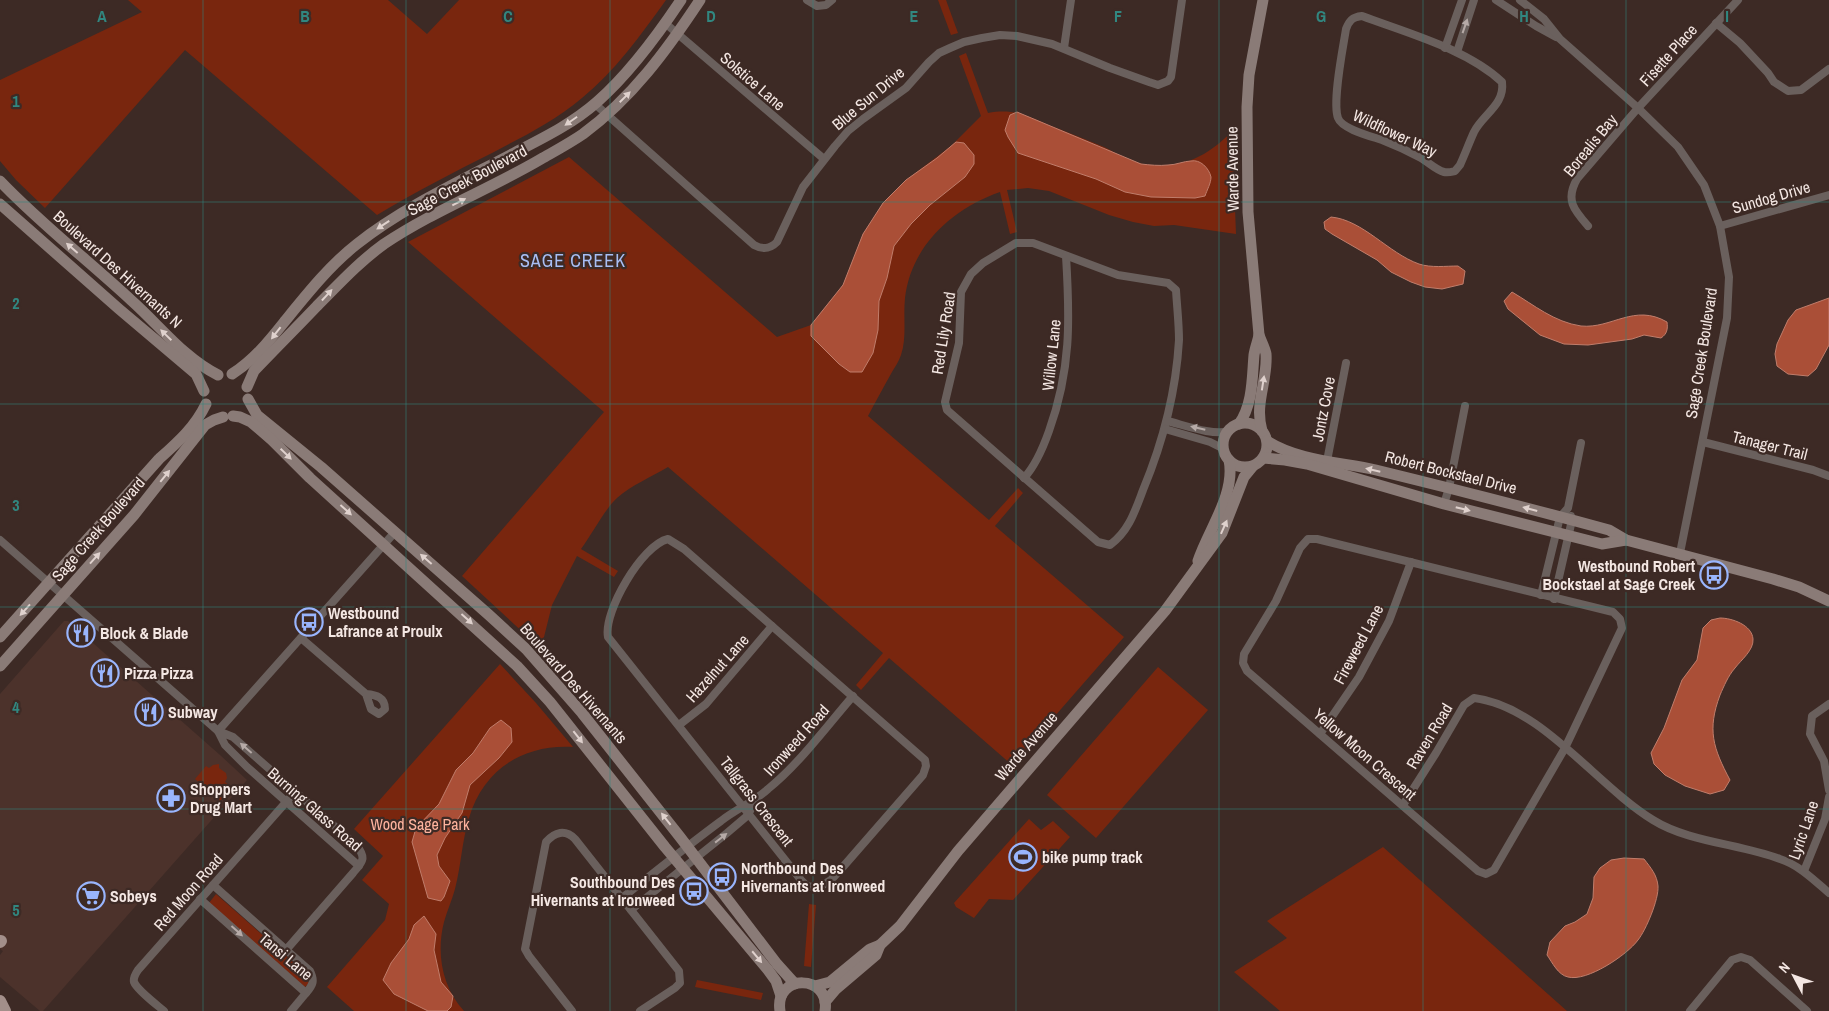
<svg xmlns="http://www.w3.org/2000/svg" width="1829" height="1011" viewBox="0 0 1829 1011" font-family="'Archivo Narrow',sans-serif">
<rect width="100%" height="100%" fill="#3d2a25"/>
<polygon fill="#4c322b" points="64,621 68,621 220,755 247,780 43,1011 40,1011 0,977 0,955 3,951 0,949 0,694"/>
<g fill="#79260e">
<path d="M128 0H388L427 34 459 0H666C640 36 616 70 582 98 555 121 524 136 494 152 454 172 415 192 377 215L185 50 45 208 16 180 0 161V80L142 12Z"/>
<polygon points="938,0 946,0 958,33 951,35"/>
<path d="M966 53 988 113C1015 108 1030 117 1054 127 1071 134 1088 140 1104 147 1115 152 1124 159 1135 162 1173 174 1207 158 1232 131L1236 234 1174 225 1154 226 1133 222 1109 215 1049 191 1028 188 1007 190 1017 232 1010 234 1000 192C952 209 911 246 905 298 903 317 907 337 901 355 899 361 895 367 892 372 884 386 876 401 868 416L989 520 1018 488 1023 493 995 526 1124 637 1012 765 889 658 861 690 856 685 883 653 668 467C651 477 632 485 617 498 605 509 592 534 581 549L618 571 614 577 577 556 552 605 541 649 462 576 604 412 408 242 569 157 777 337 811 325 843 285 863 234 883 203 906 180 951 146 981 116 959 56Z"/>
<path d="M500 664 536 703 573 747C523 744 483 770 469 818 462 841 461 866 455 889 452 900 447 911 444 922 436 953 442 987 464 1011H354L327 987 385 920 389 904 362 880 383 856 354 829Z"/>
<polygon points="1158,667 1208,710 1096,838 1047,795"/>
<polygon points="219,764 219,768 226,773 227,778 225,782 232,788 220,801 195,779 206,766 209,768 213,765"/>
<polygon points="1029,819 1041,830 1053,821 1070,837 1013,900 989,899 974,918 956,907 954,903"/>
<polygon points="1383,847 1567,1011 1280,1011 1234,972 1287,938 1267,921"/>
<polygon points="216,894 301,969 309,983 305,987 209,903"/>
<polygon points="809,904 816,905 811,967 804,966"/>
<polygon points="697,980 763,993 761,1000 695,987"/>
</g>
<g fill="#aa4f37" stroke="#c07d6b">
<path d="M1017 112 1141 164C1150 165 1159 166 1168 165 1176 165 1184 161 1191 161 1200 159 1209 168 1211 177 1211 183 1207 190 1205 196L1195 198 1151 197 1125 192 1096 179 1018 153 1008 137 1005 130 1010 115Z"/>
<polygon points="956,142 964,143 974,155 974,164 965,177 930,205 911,224 894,246 887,278 879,301 878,330 873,353 862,372 850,372 839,364 811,336 811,325 843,285 863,234 883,203 906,180 937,158"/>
<path d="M1331 217C1363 220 1388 253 1419 264 1431 268 1446 266 1458 266L1465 271 1463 284 1442 289 1425 287 1411 282 1391 272 1377 260 1332 234 1325 229 1324 222Z"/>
<path d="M1512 292C1534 305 1554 322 1581 326 1612 329 1634 303 1667 322 1668 329 1667 334 1661 338L1644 335 1632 339 1588 345 1564 344 1540 335 1508 309 1504 301Z"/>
<polygon points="1829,298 1829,345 1816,369 1808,376 1788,374 1777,366 1775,354 1777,344 1788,320 1796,310"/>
<path d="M1720 618C1732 618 1752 625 1753 639 1754 650 1741 660 1735 668 1728 676 1724 686 1720 695 1707 730 1713 748 1730 780L1724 790 1710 794 1685 786 1665 775 1654 764 1651 753 1664 728 1682 680 1697 660 1703 628 1711 620Z"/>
<polygon points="501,720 511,728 512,742 499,758 470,785 462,813 445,838 437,855 439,866 450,881 444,897 441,901 428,898 412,842 416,828 439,804 456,770 473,753 490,728"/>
<path d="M1624 858 1644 859C1651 868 1657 875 1658 886 1659 899 1646 930 1638 940 1627 955 1587 982 1568 977 1558 975 1552 962 1547 955L1550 942 1565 926 1575 922 1587 914 1593 898 1594 877 1600 868 1611 860Z"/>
<polygon points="424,916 436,934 434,950 441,982 453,996 451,1007 447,1011 428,1011 394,994 383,980 391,963 409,939 414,925"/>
</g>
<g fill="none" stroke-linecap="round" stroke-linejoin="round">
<g stroke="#6a605d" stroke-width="8">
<polyline points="807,0 817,6 826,5 832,0"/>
<polyline points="1496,0 1536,26 1556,37"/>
<polyline points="1520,0 1544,19 1560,39 1638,108 1678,147 1704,185 1720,226 1729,277 1727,318 1680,553"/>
<path d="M1362 16C1407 33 1467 49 1502 82 1505 105 1483 114 1474 132 1469 143 1465 154 1460 165L1455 171C1451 172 1448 173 1444 172 1436 170 1428 162 1421 158 1408 151 1395 145 1382 140 1370 136 1342 129 1338 118 1332 102 1343 48 1346 29 1349 21 1352 17 1362 16Z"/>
<polyline points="665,23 824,159"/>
<polyline points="1716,23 1740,43 1768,73 1774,82 1788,91 1801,90 1829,69"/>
<polyline points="1064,48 1071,0"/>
<polyline points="1445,48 1462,0"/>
<polyline points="1457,52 1474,0"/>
<path d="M595 104 754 245C763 250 770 249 777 242L803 187 835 146 848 131 863 119 906 88 929 62 939 53 950 48 964 42 982 38 1000 35 1017 36 1052 44 1110 68 1149 82 1158 85 1168 81 1171 77 1182 0"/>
<path d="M1588 226C1574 210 1565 200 1577 179L1638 108 1738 0"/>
<polyline points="1720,226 1829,195"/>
<path d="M1016 243H1033L1118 275 1168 283 1176 290C1177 307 1179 324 1179 340 1176 392 1163 442 1143 490 1135 511 1129 531 1110 545L1098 542 947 410 945 402 959 343 961 292 971 274 983 263Z"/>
<path d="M1167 421C1184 425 1213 436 1229 431"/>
<polyline points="1165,429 1210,442 1224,449"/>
<polyline points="1703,442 1813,470 1829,476"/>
<polyline points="1327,461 1346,363"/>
<path d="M1024 478C1036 465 1043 448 1049 431 1071 370 1070 320 1066 256"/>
<polyline points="1444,504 1449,488 1465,406"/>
<path d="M668 539 684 549 925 760 926 766 923 775 842 868 831 880 818 888 807 886 801 880 608 637C603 612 642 545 668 539Z"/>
<polygon points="1308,539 1317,539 1613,612 1620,619 1622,628 1565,748 1494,870 1486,874 1478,871 1247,671 1243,663 1244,654 1276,601 1300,548"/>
<polyline points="0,540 218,731 395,532"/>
<polyline points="1541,595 1560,517 1568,508 1581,443"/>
<polyline points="1554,599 1572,520 1571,516"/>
<path d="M301 638 366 694C376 695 385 697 385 709L379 714 371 709 366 694"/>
<polyline points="1829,704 1812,716 1810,734 1824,761 1829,790"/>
<polyline points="679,725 706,704 772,626"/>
<polyline points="1320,734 1359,677 1389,621 1411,562"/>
<path d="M1403 805 1436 753 1464 705 1474 698C1541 706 1596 785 1653 820 1688 842 1740 844 1780 859 1799 865 1814 880 1829 893"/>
<polyline points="1804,871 1825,819 1829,797"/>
<path d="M622 898C655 872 687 846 721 821 736 809 754 802 768 789 800 763 826 727 853 696"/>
<path d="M200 899 306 993C313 985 315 981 310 971L213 885"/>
<polyline points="631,910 727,833 747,816 757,799"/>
<path d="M286 950 353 873C362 862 367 859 357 846L233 737 218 731 225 745 247 767 359 866"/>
<path d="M164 1011C157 1005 137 990 134 982 133 978 136 973 138 970L295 792"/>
<polyline points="291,1011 306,993"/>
<path d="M572 1011 529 956 525 949 546 842C555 832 565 829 575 839L679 971 680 983 675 988 640 1011"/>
<polyline points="1690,1011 1732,960 1741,957 1750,960 1807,1011"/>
</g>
<g stroke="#8a7b77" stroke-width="11">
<path d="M0 181C41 224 89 261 132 301 160 326 184 358 218 375"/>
<polyline points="0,204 119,309 196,374 204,391"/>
<path d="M232 374C254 360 269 341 285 321 307 294 330 265 357 244 404 207 461 181 514 153 543 138 572 124 597 102 630 73 657 36 681 0"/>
<path d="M247 387 254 371C275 349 296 328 317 306 339 284 359 262 384 244 433 211 490 189 541 159 555 151 570 143 583 134 632 98 667 50 700 0"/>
<polyline points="248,399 257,415 321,467 489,615 526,649 582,713 680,837 777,964 795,984"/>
<polyline points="233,416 240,417 251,422 272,440 310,478 517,666 550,702 665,847 768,970 776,981 781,996"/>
<circle cx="1245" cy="445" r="22"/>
<path d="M1239 424C1253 404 1252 378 1254 355 1255 348 1258 341 1259 335"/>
<path d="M1262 431C1254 403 1268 381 1266 354 1265 348 1261 341 1259 335L1248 212 1247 107 1249 75 1263 0"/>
<path d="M1267 441C1299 461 1340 462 1376 470 1454 489 1532 509 1609 530L1626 540 1773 579 1799 587 1829 601"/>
<polyline points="1263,458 1285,460 1307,464 1444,504 1602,544 1626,540"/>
<path d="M1198 561C1208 530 1236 494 1229 460"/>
<path d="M0 637 159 459C178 442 195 427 206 404"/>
<polyline points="0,666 134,515 205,425 214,420 223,417"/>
<polyline points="815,986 830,982 870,949 880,945"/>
<polyline points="825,1002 836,989 876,955 880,945 900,926 958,851 1165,611 1222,533 1244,477 1253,466"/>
<path d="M780 1011C774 973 831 974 825 1011"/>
</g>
<g stroke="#a38f8a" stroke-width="12">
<polyline points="0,942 1,941"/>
<polyline points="0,1001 5,1011"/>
</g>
</g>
<defs><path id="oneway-solid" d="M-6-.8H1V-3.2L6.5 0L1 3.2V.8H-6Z" transform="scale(1.25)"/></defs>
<g fill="#b6aaa7">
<use href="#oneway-solid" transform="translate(1465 26) rotate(-71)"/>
<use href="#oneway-solid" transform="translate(1198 428) rotate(-167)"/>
<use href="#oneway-solid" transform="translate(246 748) rotate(-139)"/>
<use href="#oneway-solid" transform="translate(721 838) rotate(-38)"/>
<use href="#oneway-solid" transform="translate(237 931) rotate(42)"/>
</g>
<g fill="#dfd1cd">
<use href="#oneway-solid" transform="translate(625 97) rotate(-45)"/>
<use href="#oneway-solid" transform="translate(571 121) rotate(145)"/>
<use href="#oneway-solid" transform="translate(459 202) rotate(-27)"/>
<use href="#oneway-solid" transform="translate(383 225) rotate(147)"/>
<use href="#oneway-solid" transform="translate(72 248) rotate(-139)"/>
<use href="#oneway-solid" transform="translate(327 295) rotate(-47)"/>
<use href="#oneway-solid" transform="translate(276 333) rotate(128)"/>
<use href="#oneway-solid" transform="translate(166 335) rotate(-136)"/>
<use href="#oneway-solid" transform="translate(1263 383) rotate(-81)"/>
<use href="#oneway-solid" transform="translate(286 454) rotate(44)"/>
<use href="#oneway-solid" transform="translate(1373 470) rotate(-167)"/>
<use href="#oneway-solid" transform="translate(165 476) rotate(-51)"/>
<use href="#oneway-solid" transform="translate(1463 509) rotate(14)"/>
<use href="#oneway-solid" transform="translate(1530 509) rotate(-165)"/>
<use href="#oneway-solid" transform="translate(346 510) rotate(42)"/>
<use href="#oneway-solid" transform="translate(1224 527) rotate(-66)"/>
<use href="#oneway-solid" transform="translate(95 558) rotate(-48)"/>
<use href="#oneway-solid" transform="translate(426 559) rotate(-139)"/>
<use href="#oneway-solid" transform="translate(25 610) rotate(132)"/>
<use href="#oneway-solid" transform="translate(467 619) rotate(42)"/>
<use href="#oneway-solid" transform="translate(578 737) rotate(52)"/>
<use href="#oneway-solid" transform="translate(666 819) rotate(-128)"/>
<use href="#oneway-solid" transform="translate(757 957) rotate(50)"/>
</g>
<path fill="none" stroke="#318780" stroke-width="1" stroke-opacity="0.55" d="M203 0V1011M406 0V1011M610 0V1011M813 0V1011M1016 0V1011M1219 0V1011M1423 0V1011M1626 0V1011M0 202H1829M0 404H1829M0 607H1829M0 809H1829"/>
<defs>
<g id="bus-ring" transform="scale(1.4375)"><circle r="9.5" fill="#3d2a25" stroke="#99b5fd" stroke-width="1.5"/><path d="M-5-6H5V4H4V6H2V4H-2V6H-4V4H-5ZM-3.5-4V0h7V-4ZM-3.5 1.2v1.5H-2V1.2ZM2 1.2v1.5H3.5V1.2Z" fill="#99b5fd"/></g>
<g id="restaurant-ring" transform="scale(1.4375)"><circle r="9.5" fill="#3d2a25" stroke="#99b5fd" stroke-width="1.5"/><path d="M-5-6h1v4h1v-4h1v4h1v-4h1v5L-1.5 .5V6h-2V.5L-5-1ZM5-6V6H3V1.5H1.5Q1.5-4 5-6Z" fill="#99b5fd"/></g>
<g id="pharmacy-ring" transform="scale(1.4375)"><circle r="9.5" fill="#3d2a25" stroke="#99b5fd" stroke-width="1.5"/><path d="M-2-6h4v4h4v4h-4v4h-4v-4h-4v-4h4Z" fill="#99b5fd"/></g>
<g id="stadium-ring" transform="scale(1.4375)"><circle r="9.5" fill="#3d2a25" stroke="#99b5fd" stroke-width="1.5"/><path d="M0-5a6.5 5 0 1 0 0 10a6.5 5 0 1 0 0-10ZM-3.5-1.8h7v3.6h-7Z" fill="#99b5fd"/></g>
<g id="supermarket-ring" transform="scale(1.4375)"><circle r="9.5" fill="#3d2a25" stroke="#99b5fd" stroke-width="1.5"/><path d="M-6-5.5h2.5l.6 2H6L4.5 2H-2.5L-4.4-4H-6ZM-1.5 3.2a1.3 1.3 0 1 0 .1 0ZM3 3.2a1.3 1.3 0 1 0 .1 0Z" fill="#99b5fd"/></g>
</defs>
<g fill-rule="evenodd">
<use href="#bus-ring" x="1714" y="575"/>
<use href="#bus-ring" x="309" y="622"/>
<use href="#restaurant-ring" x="81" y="633"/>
<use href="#restaurant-ring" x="105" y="673"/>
<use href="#restaurant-ring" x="149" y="712"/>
<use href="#pharmacy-ring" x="171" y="798"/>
<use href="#stadium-ring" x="1023" y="857"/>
<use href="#bus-ring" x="722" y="877"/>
<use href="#bus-ring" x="694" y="891"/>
<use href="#supermarket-ring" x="91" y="896"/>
</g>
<g text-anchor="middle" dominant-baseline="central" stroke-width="4.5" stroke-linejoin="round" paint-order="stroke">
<g font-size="16" fill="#f4e7e3" stroke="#3d2a25">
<text transform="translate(1668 55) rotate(-48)">Fisette Place</text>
<text transform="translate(753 81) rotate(41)">Solstice Lane</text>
<text transform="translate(868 98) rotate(-40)">Blue Sun Drive</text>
<text transform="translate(1395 133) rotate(25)">Wildflower Way</text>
<text transform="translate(1590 145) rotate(-51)">Borealis Bay</text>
<text transform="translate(1232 169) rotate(-91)">Warde Avenue</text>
<text transform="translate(467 180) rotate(-28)">Sage Creek Boulevard</text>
<text transform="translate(1771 197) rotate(-16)">Sundog Drive</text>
<text transform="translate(118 269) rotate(42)">Boulevard Des Hivernants N</text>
<text transform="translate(943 333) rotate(-81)">Red Lily Road</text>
<text transform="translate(1701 353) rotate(-81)">Sage Creek Boulevard</text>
<text transform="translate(1051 355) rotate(-84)">Willow Lane</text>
<text transform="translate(1323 409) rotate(-79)">Jontz Cove</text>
<text transform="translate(1770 445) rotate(14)">Tanager Trail</text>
<text transform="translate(1451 472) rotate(14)">Robert Bockstael Drive</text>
<text transform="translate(98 529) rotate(-49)">Sage Creek Boulevard</text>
<text transform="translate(1358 644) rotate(-62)">Fireweed Lane</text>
<text transform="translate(717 668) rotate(-48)">Hazelnut Lane</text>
<text transform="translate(574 683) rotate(49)">Boulevard Des Hivernants</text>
<text transform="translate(1429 736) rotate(-59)">Raven Road</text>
<text transform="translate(796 740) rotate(-48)">Ironweed Road</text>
<text transform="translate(1026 746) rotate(-49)">Warde Avenue</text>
<text transform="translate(1365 754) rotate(41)">Yellow Moon Crescent</text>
<text transform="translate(757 801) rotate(52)">Tallgrass Crescent</text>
<text transform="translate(315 809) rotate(41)">Burning Glass Road</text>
<text transform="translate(1803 830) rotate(-71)">Lyric Lane</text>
<text transform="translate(188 892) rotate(-49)">Red Moon Road</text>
<text transform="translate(286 956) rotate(40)">Tansi Lane</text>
</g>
<g font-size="16" font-weight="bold" fill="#f4e7e3" stroke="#3d2a25" text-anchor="start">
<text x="1695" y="566" text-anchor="end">Westbound Robert<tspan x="1695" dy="18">Bockstael at Sage Creek</tspan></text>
<text x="328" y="613">Westbound<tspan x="328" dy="18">Lafrance at Proulx</tspan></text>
<text x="100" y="633">Block &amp; Blade</text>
<text x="124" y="673">Pizza Pizza</text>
<text x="168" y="712">Subway</text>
<text x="190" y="789">Shoppers<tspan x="190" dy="18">Drug Mart</tspan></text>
<text x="1042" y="857">bike pump track</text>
<text x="741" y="868">Northbound Des<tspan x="741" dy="18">Hivernants at Ironweed</tspan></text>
<text x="675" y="882" text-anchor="end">Southbound Des<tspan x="675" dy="18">Hivernants at Ironweed</tspan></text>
<text x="110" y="896">Sobeys</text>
</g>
<g font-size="16" fill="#feb39e" stroke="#3d2a25">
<text x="420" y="824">Wood Sage Park</text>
</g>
<g font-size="18" letter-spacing="1" fill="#a8bef4" stroke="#3d2a25">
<text x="573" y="260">SAGE CREEK</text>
</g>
</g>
<g font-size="16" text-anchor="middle" font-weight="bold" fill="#318780" stroke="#3d2a25" stroke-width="4.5" stroke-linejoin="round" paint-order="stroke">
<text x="102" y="22">A</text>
<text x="305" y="22">B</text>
<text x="508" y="22">C</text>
<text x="711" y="22">D</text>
<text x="914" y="22">E</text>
<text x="1118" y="22">F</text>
<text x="1321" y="22">G</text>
<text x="1524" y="22">H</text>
<text x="1727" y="22">I</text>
<text x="16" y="107">1</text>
<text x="16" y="309">2</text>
<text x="16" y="511">3</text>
<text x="16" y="713">4</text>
<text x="16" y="916">5</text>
</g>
<g transform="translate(1794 976) rotate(311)" stroke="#3d2a25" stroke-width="4" paint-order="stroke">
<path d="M0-4L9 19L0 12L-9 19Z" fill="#f4e7e3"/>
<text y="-8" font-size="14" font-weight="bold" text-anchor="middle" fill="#f4e7e3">N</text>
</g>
</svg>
